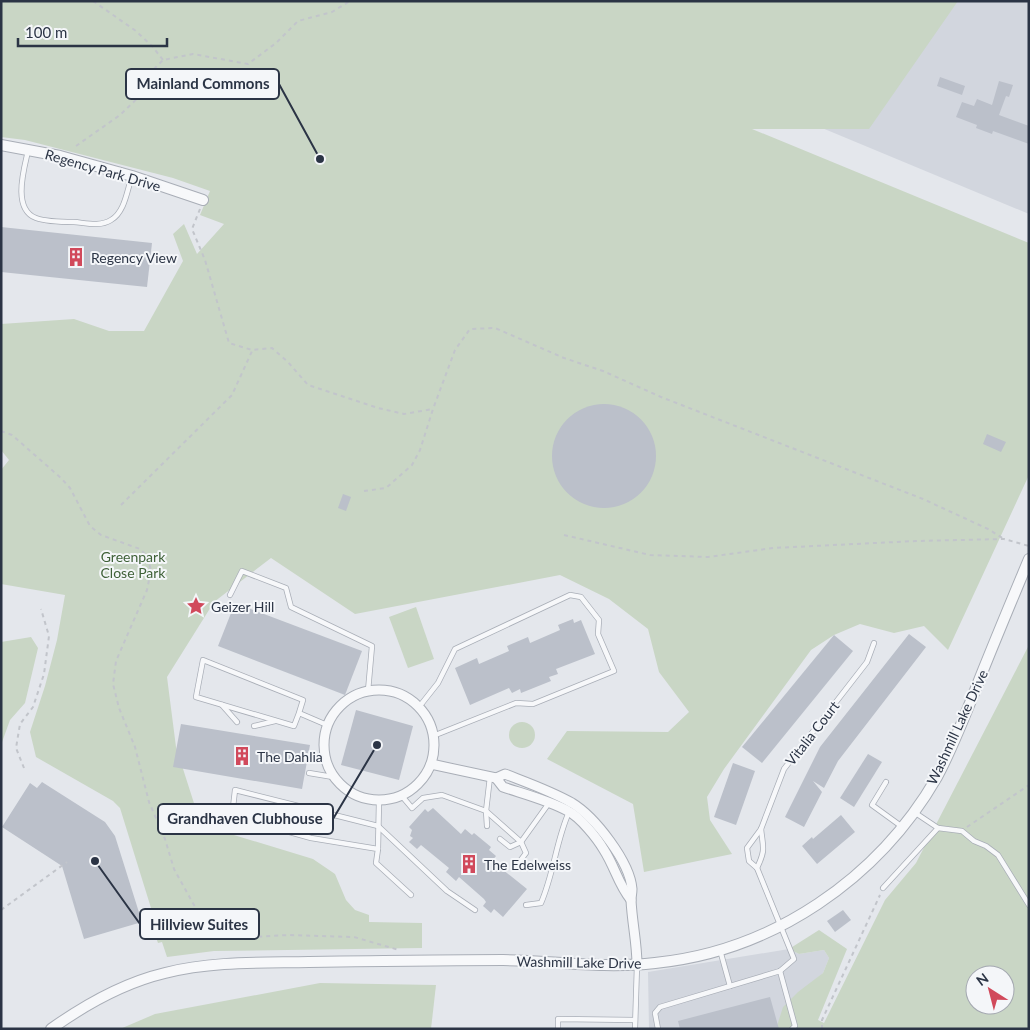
<svg xmlns="http://www.w3.org/2000/svg" width="1030" height="1030" viewBox="0 0 1030 1030" font-family="Lato,sans-serif">
<rect width="100%" height="100%" fill="#e4e7ec"/>
<g fill="#d2d6de">
<polygon points="772,1 1029,1 1029,214 738,93"/>
<polygon points="789,949 799,954 824,950 829,958 823,973 815,980 776,1029 649,1029 648,972"/>
</g>
<g fill="#c9d6c5" fill-rule="evenodd">
<polygon points="1,1 958,1 869,129 752,129 1029,243 1029,475 948,650 924,626 894,633 860,624 834,635 811,650 724,769 707,797 710,820 732,854 644,872 633,804 547,759 567,731 668,732 689,712 659,672 648,629 609,599 560,575 355,614 271,558 214,602 167,677 176,747 201,825 313,859 335,874 346,900 355,910 369,915 369,922 422,923 422,948 214,951 167,957 162,942 158,943 149,918 151,908 120,808 113,801 36,757 30,732 45,686 57,640 65,595 1,584 1,470 9,460 1,450 1,324 74,319 109,331 144,331 183,261 173,234 184,224 197,254 224,224 200,215 210,191 173,178 25,140 1,137"/>
<polygon points="416,607 434,659 408,668 389,617"/>
<polygon points="31,637 38,648 25,703 10,720 1,745 1,642"/>
<path d="M1029 645V1029H776L783 1007 798 992 823 973 829 958 824 950 799 954 789 949 819 930 847 949 818 1020 824 1023 885 900 916 863ZM975 975H1005V1005H975Z"/>
<circle cx="522" cy="735" r="13"/>
<polygon points="320,983 436,985 431,1029 120,1029 155,1014"/>
</g>
<g fill="#bbc0ca">
<polygon points="940,77 965,86 962,95 937,86"/>
<polygon points="999,81 1013,85 1009,97 1006,96 999,115 1029,126 1029,144 993,131 992,134 976,128 977,125 956,117 962,102 974,106 977,99 992,105"/>
<polygon points="1,227 152,243 147,287 1,272"/>
<circle cx="604" cy="456" r="52"/>
<polygon points="987,434 1006,442 1001,452 983,444"/>
<polygon points="343,494 351,497 346,511 338,508"/>
<polygon points="235,603 362,651 345,695 218,646"/>
<polygon points="573,619 574,623 581,620 595,654 556,669 558,674 549,677 551,681 521,693 520,689 512,693 509,688 470,705 455,668 477,658 479,664 509,651 507,646 528,637 530,643 560,630 558,625"/>
<polygon points="909,634 926,647 838,761 824,788 813,781 822,792 804,827 785,817 820,747"/>
<polygon points="834,635 853,651 762,763 742,747"/>
<polygon points="356,710 413,726 399,780 341,765"/>
<polygon points="181,724 310,745 302,789 173,767"/>
<polygon points="868,754 882,762 854,807 840,798"/>
<polygon points="733,763 755,771 736,825 714,817"/>
<polygon points="42,782 105,822 115,836 142,922 84,939 62,866 2,827 30,783 37,788"/>
<polygon points="433,808 461,834 465,829 472,835 474,833 491,847 489,850 496,856 492,861 527,889 503,917 494,909 491,913 483,906 486,902 484,899 459,877 456,881 446,872 449,868 421,845 417,849 409,842 413,838 410,836 412,830 409,827 425,809 428,812"/>
<polygon points="841,815 855,832 817,864 802,846 812,837 813,839"/>
<polygon points="843,910 851,920 835,932 827,921"/>
<polygon points="770,997 779,1029 680,1029 678,1021"/>
</g>
<g fill="none" stroke-linecap="round" stroke-linejoin="round">
<g stroke="#a9aeb7" stroke-width="6">
<g id="service">
<path d="M28 151C24 169 12 209 36 218 47 222 62 222 74 222 86 223 100 227 111 220 125 212 127 190 132 176"/>
<polyline points="230,595 242,571 286,588 291,607 372,646 368,691"/>
<polyline points="222,705 237,722"/>
<polyline points="419,707 438,683 455,649 570,595 581,597 599,620 598,634 614,671 533,704 516,703 433,736"/>
<polyline points="299,713 294,726 196,697 203,660 303,700 299,713 327,725"/>
<polyline points="254,726 275,721"/>
<polyline points="309,773 333,777"/>
<polyline points="886,782 872,805 901,826"/>
<polyline points="401,795 412,808 423,798 442,795 486,811 521,842 526,853 517,865"/>
<polyline points="487,826 486,811 490,777"/>
<polyline points="938,828 962,831 974,841 986,846 998,855 1029,905"/>
<polyline points="500,839 510,847 521,842 549,803"/>
<polyline points="378,849 379,801"/>
<path d="M757 868C766 849 763 848 761 829"/>
<polyline points="883,888 938,828 914,812"/>
<polyline points="411,895 376,863 378,849 311,838 232,816 235,790 378,826 447,891 475,910"/>
<path d="M526 905 541 903C554 873 556 841 569 812"/>
<polyline points="720,950 730,986"/>
<polyline points="780,971 794,959 757,868 749,861 747,848 761,829 784,769 867,662 874,643"/>
<polyline points="558,1029 558,1019 635,1020"/>
<polyline points="635,1029 637,965"/>
<polyline points="658,1029 655,1013 660,1007 780,971 795,1026 792,1029"/>
</g>
</g>
<g stroke="#a9aeb7" stroke-width="11">
<g id="minor">
<circle cx="379" cy="745" r="55"/>
<path d="M431 764 496 778 505 774C528 783 551 791 572 803 595 817 630 862 632 889 632 893 631 897 631 900 632 922 637 943 637 965"/>
<path d="M496 778 503 787C524 794 548 800 568 811 580 817 597 838 604 850 615 867 618 884 631 900"/>
</g>
</g>
<g stroke="#a9aeb7" stroke-width="12">
<g id="tertiary">
<polyline points="1,145 60,156 132,176 203,200"/>
<path d="M51 1029C86 1004 123 983 165 973 212 961 261 963 309 962 374 961 439 960 503 960 554 961 604 969 655 963 773 951 878 879 937 777 952 749 964 718 976 688 993 645 1011 602 1029 559"/>
</g>
</g>
<g stroke="#c2c5cb" stroke-width="2" stroke-dasharray="4 4" stroke-linecap="butt">
<polyline points="93,1 136,31 152,46 163,60"/>
<polyline points="76,146 120,115 145,91 154,69 163,60 193,54 248,64 276,43 298,21 332,12 350,1"/>
<polyline points="200,209 192,229 205,260 229,343 252,350 272,348 288,362 308,385 378,408 404,414 433,409"/>
<polyline points="1,431 12,435 61,478 70,488 90,526 101,535 140,549 147,556 151,570 147,590 116,661 113,684 119,708 135,747 149,802 165,839 174,869 194,905 211,925 224,934 234,938 289,935 354,937 399,950"/>
<polyline points="364,491 386,488 412,465 420,450 433,409 455,350 470,329 495,328 564,358 603,371 661,397 923,499 988,529 1004,539"/>
<polyline points="121,505 232,395 252,351"/>
<polyline points="564,535 650,555 708,557 773,548 916,541 1004,539 1029,546"/>
<polyline points="24,768 16,748 20,724 33,707 44,674 49,636 41,609"/>
<polyline points="967,827 1029,785"/>
<polyline points="1,910 67,862"/>
<polyline points="822,1029 822,1020 880,895"/>
</g>
<use href="#service" stroke="#f7f8fa" stroke-width="4.5"/>
<use href="#minor" stroke="#f7f8fa" stroke-width="9"/>
<use href="#tertiary" stroke="#f7f8fa" stroke-width="10"/>
</g>
<defs>
<g id="building-bare" transform="scale(1.5)"><path d="M-4-6H4V6H1V3H-1V6H-4ZM-2.5-4.3h1.7v1.8h-1.7ZM.8-4.3h1.7v1.8H.8ZM-2.5-1h1.7V.8h-1.7ZM.8-1h1.7V.8H.8Z" fill="#d1495b" stroke="#f4f6f9" stroke-width="2.5" paint-order="stroke"/></g>
<g id="sight-bare" transform="scale(1.5)"><path d="M0-6L1.8-2.2L6-1.7L2.9 1.2L3.7 5.4L0 3.3L-3.7 5.4L-2.9 1.2L-6-1.7L-1.8-2.2Z" fill="#d1495b" stroke="#f4f6f9" stroke-width="2.5" paint-order="stroke"/></g>
</defs>
<g fill-rule="evenodd">
<use href="#building-bare" x="76" y="257"/>
<use href="#sight-bare" x="196" y="606"/>
<use href="#building-bare" x="242" y="756"/>
<use href="#building-bare" x="469" y="864"/>
</g>
<g text-anchor="middle" dominant-baseline="central" stroke-width="4" stroke-linejoin="round" paint-order="stroke">
<g font-size="14" fill="#2b3445" stroke="#f4f6f9">
<text transform="translate(103 170) rotate(16)">Regency Park Drive</text>
<text transform="translate(957 727) rotate(-65)">Washmill Lake Drive</text>
<text transform="translate(812 733) rotate(-52)">Vitalia Court</text>
<text transform="translate(579 962) rotate(1)">Washmill Lake Drive</text>
</g>
<g font-size="14" fill="#2b3445" stroke="#f4f6f9" text-anchor="start">
<text x="91" y="257">Regency View</text>
<text x="211" y="606">Geizer Hill</text>
<text x="257" y="756">The Dahlia</text>
<text x="484" y="864">The Edelweiss</text>
</g>
<g font-size="14" fill="#3f6138" stroke="#f4f6f9">
<text x="133" y="556">Greenpark<tspan x="133" dy="16">Close Park</tspan></text>
</g>
</g>
<path fill="none" stroke="#2b3445" stroke-width="2" d="M320 159L279 84M377 745L333 819M95 861L140 924"/>
<g fill="#2b3445" stroke="#f4f6f9" stroke-width="2">
<circle cx="320" cy="159" r="5"/>
<circle cx="377" cy="745" r="5"/>
<circle cx="95" cy="861" r="5"/>
</g>
<g fill="#f4f6f9" stroke="#2b3445" stroke-width="2">
<rect x="126" y="69" width="153" height="30" rx="5"/>
<rect x="158" y="804" width="175" height="30" rx="5"/>
<rect x="140" y="909" width="119" height="30" rx="5"/>
</g>
<g font-size="15" text-anchor="middle" font-weight="bold" fill="#2b3445">
<text x="203" y="89">Mainland Commons</text>
<text x="245" y="824">Grandhaven Clubhouse</text>
<text x="199" y="930">Hillview Suites</text>
</g>
<rect width="1030" height="1030" fill="none" stroke="#2b3445" stroke-width="5"/>
<g transform="translate(990 990) rotate(324)"><circle r="24" fill="#f4f6f9" stroke="#a4a8b1"/>
<path d="M0-4L9 19L0 12L-9 19Z" fill="#d1495b"/>
<text y="-8" font-size="14" font-weight="bold" text-anchor="middle" fill="#2b3445">N</text>
</g>
<path d="M18 38v8h149v-8" fill="none" stroke="#2b3445" stroke-width="2.5"/>
<text x="25" y="38" font-size="15" fill="#2b3445" stroke="#f4f6f9" stroke-width="4" paint-order="stroke">100 m</text>
</svg>
